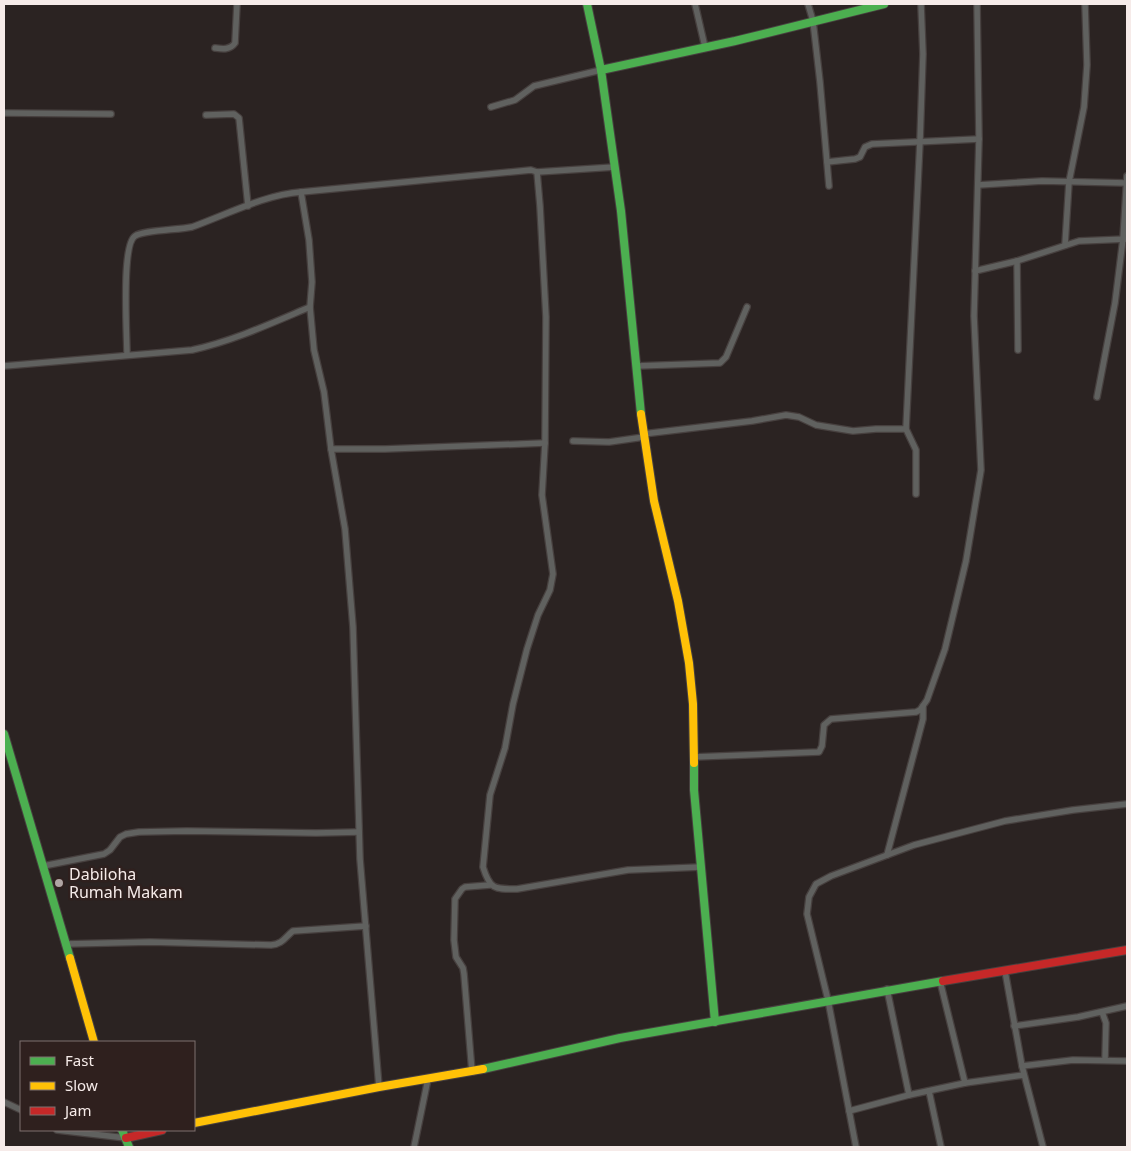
<svg xmlns="http://www.w3.org/2000/svg" width="1131" height="1151" viewBox="0 0 1131 1151" font-family="'Noto Sans',sans-serif">
<rect width="100%" height="100%" fill="#2b2322"/>
<g fill="none" stroke-linecap="round" stroke-linejoin="round">
<g stroke="#47403f" stroke-width="8">
<g id="street">
<polyline points="695,4 705,47"/>
<polyline points="808,4 813,21 820,82 829,186"/>
<path d="M215 48C223 49 230 50 235 43L237 4"/>
<polyline points="491,107 515,100 534,86 601,70"/>
<polyline points="4,113 111,114"/>
<polyline points="206,115 234,114 239,118 248,206"/>
<polyline points="827,162 855,159 860,157 865,147 872,144 979,139"/>
<polyline points="537,172 615,167"/>
<polyline points="978,185 1042,181 1127,183"/>
<polyline points="1065,245 1069,182 1084,107 1087,65 1085,4"/>
<polyline points="1017,261 1018,350"/>
<polyline points="975,271 1017,261 1079,241 1127,239"/>
<polyline points="310,307 314,350 324,392 331,449 345,529 353,627 360,859 379,1087"/>
<path d="M127 355C127 335 121 245 135 236 144 230 178 230 192 227 225 215 267 194 301 192"/>
<path d="M4 366 192 350C233 341 272 323 310 307L312 282 309 240 301 192 531 170 537 172 540 206 546 317 545 443 542 495 553 574 550 590 538 615 527 649 513 704 505 748 490 795 483 867C490 890 495 889 517 889L628 870 701 867"/>
<polyline points="636,366 720,363 726,357 747,307"/>
<polyline points="1097,397 1115,303 1123,239 1127,176"/>
<polyline points="643,434 752,421 786,415 799,417 816,425 853,431 876,429 906,429"/>
<polyline points="573,441 609,442 644,437"/>
<polyline points="331,449 385,449 545,443"/>
<polyline points="916,494 916,450 906,429 920,141 923,54 921,4"/>
<polyline points="694,757 819,752 822,746 824,725 831,719 916,712 920,710 927,700 945,649 966,561 981,470 974,316 979,139 977,4"/>
<polyline points="887,855 923,719 923,706"/>
<polyline points="43,866 104,854 110,850 120,837 126,834 139,832 187,831 316,833 359,832"/>
<path d="M65 944 150 942 271 945C283 944 285 937 293 931L366 926"/>
<polyline points="1005,971 1022,1066 1043,1147"/>
<polyline points="940,981 965,1083"/>
<polyline points="887,989 909,1095"/>
<polyline points="1102,1012 1106,1023 1105,1060"/>
<polyline points="1014,1026 1078,1017 1127,1006"/>
<polyline points="1022,1066 1073,1060 1127,1061"/>
<polyline points="472,1072 464,974 463,968 456,957 454,940 455,899 462,889 465,887 490,885"/>
<polyline points="929,1091 941,1147"/>
<polyline points="4,1102 21,1110"/>
<polyline points="849,1111 909,1095 965,1083 1024,1075"/>
<polyline points="57,1130 126,1138"/>
<polyline points="414,1147 428,1079"/>
<polyline points="856,1147 828,1000 807,914 809,897 816,884 831,876 914,845 1005,821 1073,810 1127,804"/>
</g>
</g>
<g stroke="#47403f" stroke-width="10">
<g id="fast">
<polyline points="587,4 601,70 621,211 641,414"/>
<polyline points="601,70 735,41 884,4"/>
<polyline points="4,734 70,958"/>
<polyline points="694,763 694,790 715,1022"/>
<polyline points="483,1069 620,1038 943,981"/>
<polyline points="122,1130 129,1147"/>
</g>
</g>
<g stroke="#47403f" stroke-width="10">
<g id="slow">
<polyline points="641,414 654,501 678,601 689,663 693,704 694,763"/>
<polyline points="70,958 94,1042"/>
<polyline points="194,1123 379,1087 483,1069"/>
</g>
</g>
<g stroke="#47403f" stroke-width="10">
<g id="jam">
<polyline points="943,981 1127,950"/>
<polyline points="126,1138 162,1130"/>
</g>
</g>
<use href="#street" stroke="#60615f" stroke-width="5.5"/>
<use href="#fast" stroke="#4caf50" stroke-width="8"/>
<use href="#slow" stroke="#ffc107" stroke-width="8"/>
<use href="#jam" stroke="#c62828" stroke-width="8"/>
</g>
<circle fill="#afa5a3" stroke="#2f201e" stroke-width="2" cx="59" cy="883" r="5"/>
<g text-anchor="middle" dominant-baseline="central" stroke-width="5" stroke-linejoin="round" paint-order="stroke">
<g font-size="16" fill="#f6ebe9" stroke="#2f201e" text-anchor="start">
<text x="69" y="874">Dabiloha<tspan x="69" dy="18">Rumah Makam</tspan></text>
</g>
</g>
<rect width="1131" height="1151" fill="none" stroke="#f6ebe9" stroke-width="10"/>
<rect x="20" y="1041" width="175" height="90" fill="#2f201e" stroke="#7f716f"/>
<rect x="30" y="1057" width="25" height="8" fill="#4caf50" stroke="#7f716f"/>
<text x="65" y="1066" font-size="15" fill="#f6ebe9">Fast</text>
<rect x="30" y="1082" width="25" height="8" fill="#ffc107" stroke="#7f716f"/>
<text x="65" y="1091" font-size="15" fill="#f6ebe9">Slow</text>
<rect x="30" y="1107" width="25" height="8" fill="#c62828" stroke="#7f716f"/>
<text x="65" y="1116" font-size="15" fill="#f6ebe9">Jam</text>
</svg>
